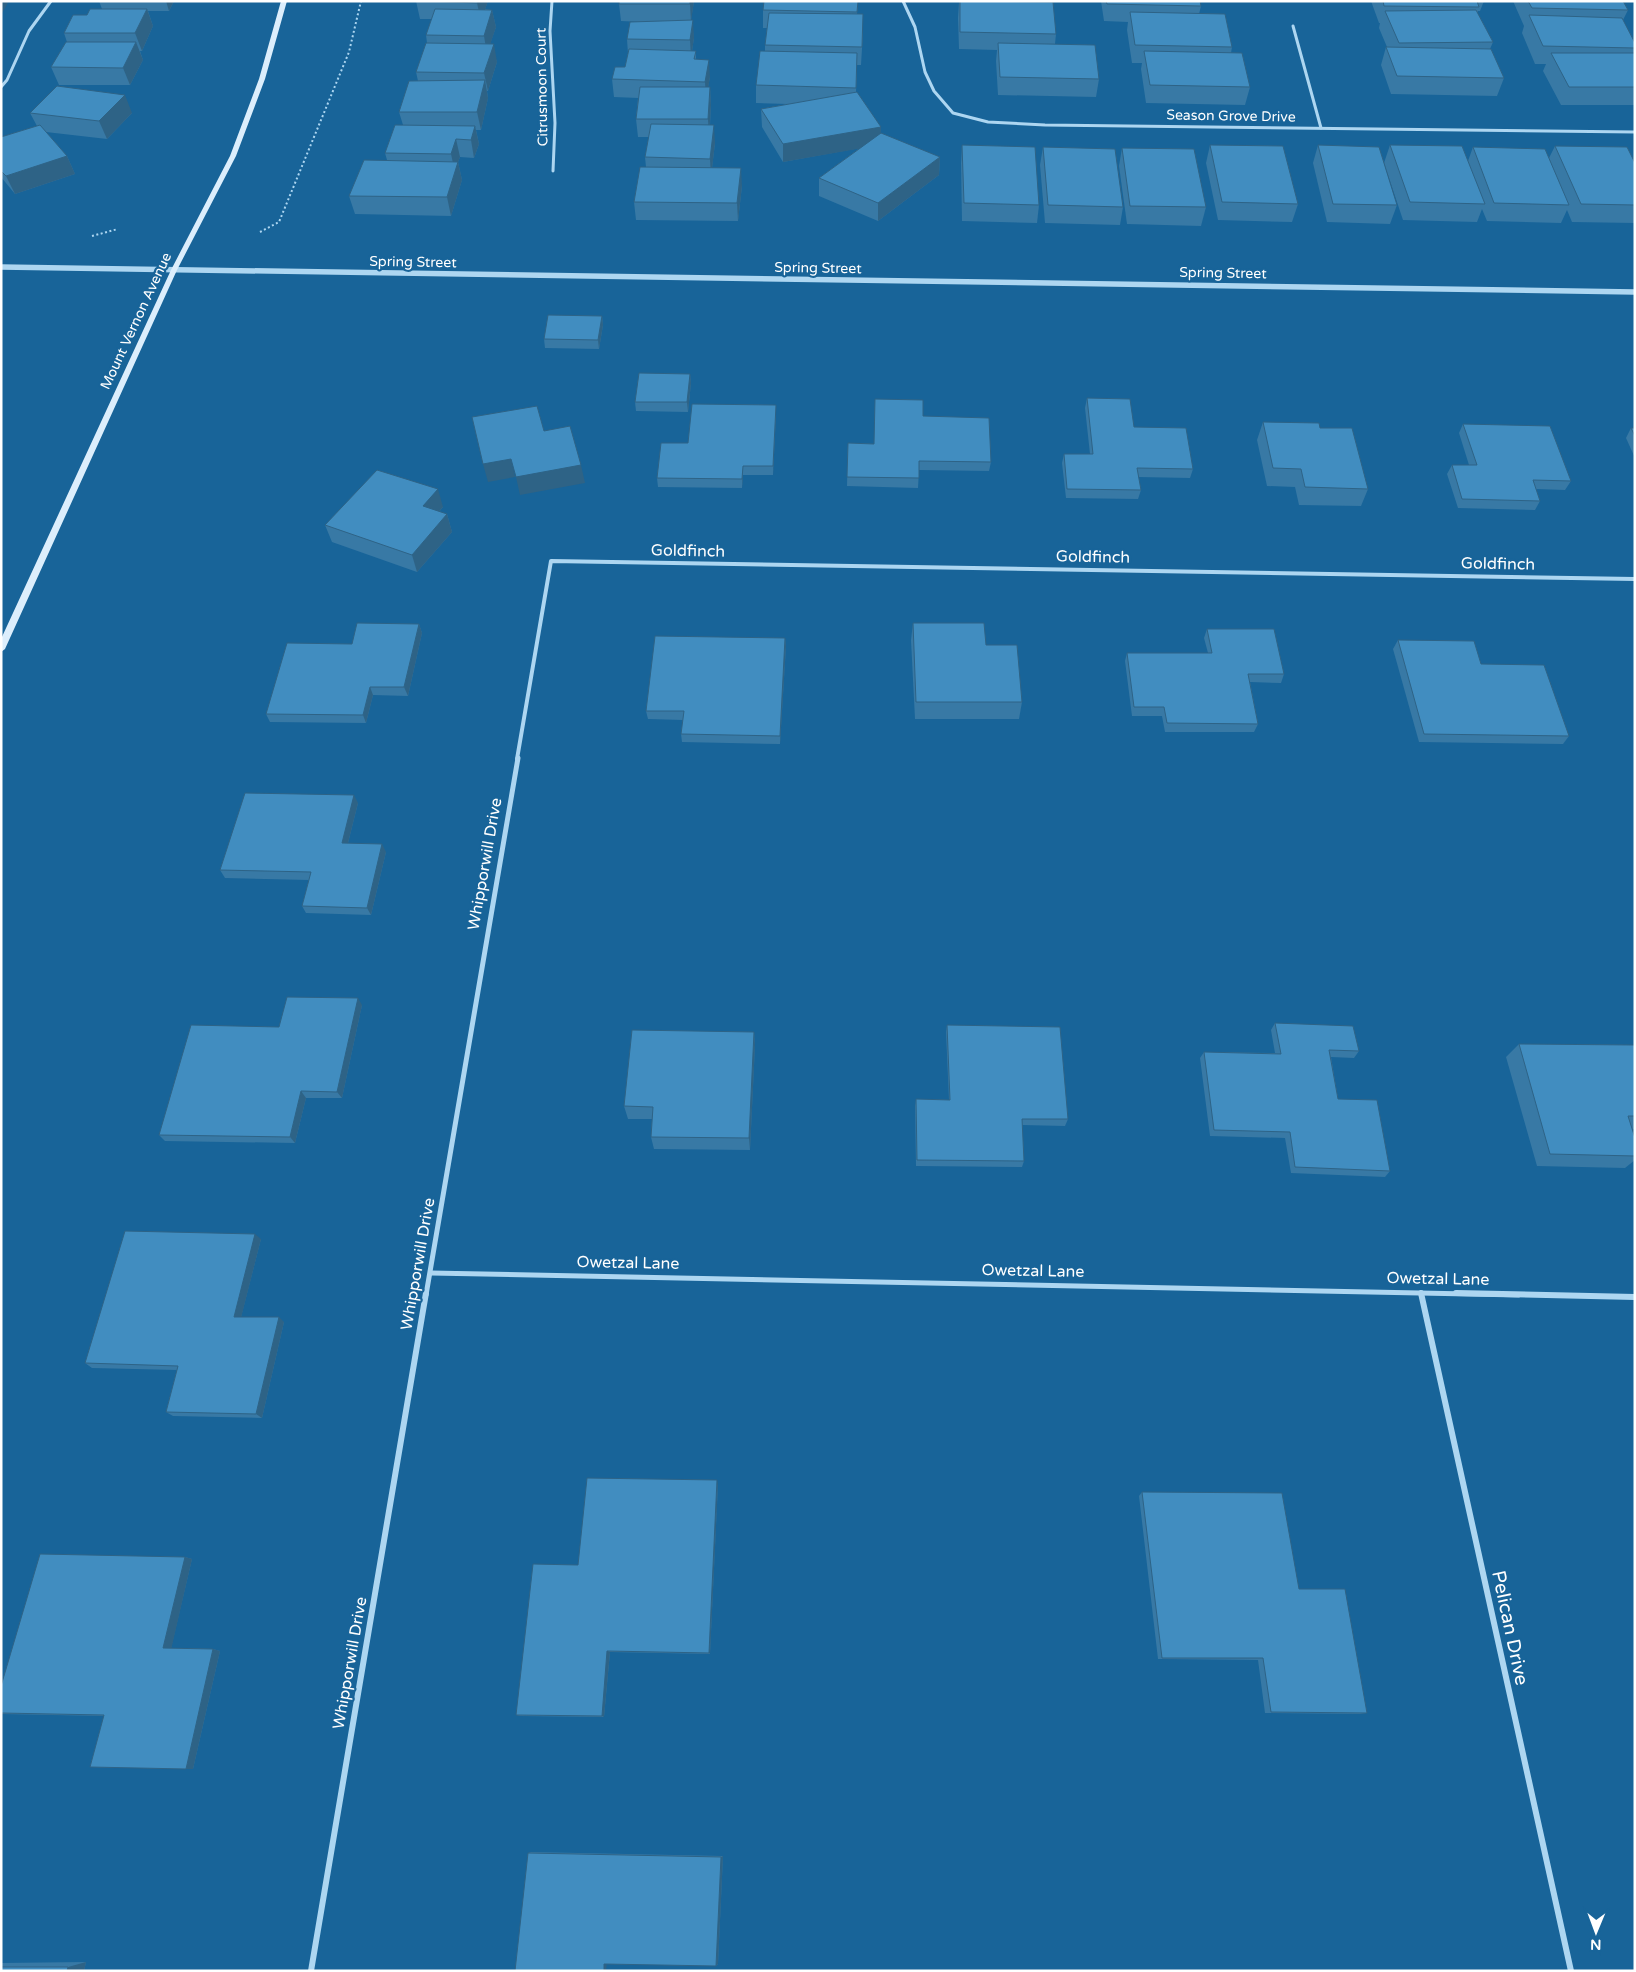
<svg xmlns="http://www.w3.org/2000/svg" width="1636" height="1972" viewBox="0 0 1636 1972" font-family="'Varela Round',sans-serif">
<rect width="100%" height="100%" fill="#186499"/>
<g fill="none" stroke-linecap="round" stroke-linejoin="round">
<g stroke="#add6f1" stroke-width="2" stroke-dasharray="2 2.5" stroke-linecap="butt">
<polyline points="260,232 279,222 349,52 361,1"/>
<polyline points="92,236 118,229"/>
</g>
<g stroke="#add6f1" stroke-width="3">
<polyline points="552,1 550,31 555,123 553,171"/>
<polyline points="903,1 915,27 925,72 934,91 953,113 988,122 1045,125 1635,132"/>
<polyline points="1293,26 1321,128"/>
<polyline points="1,87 7,80 29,31 51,1"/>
</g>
<polyline stroke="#add6f1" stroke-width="4" points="517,759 551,561 1635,579"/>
<g stroke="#add6f1" stroke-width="5">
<polyline points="431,1273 1519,1295"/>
<polyline points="426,1295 518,758"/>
</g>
<g stroke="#add6f1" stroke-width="6">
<polyline points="1421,1293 1571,1971"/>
<polyline points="1456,1293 1635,1297"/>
<polyline points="311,1971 426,1293"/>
</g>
<polyline stroke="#add6f1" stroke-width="5.5" points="1,267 1635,292"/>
<polygon fill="#dceefc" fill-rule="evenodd" points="281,1 287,1 265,79 236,156 177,270 5,649 1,652 1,639 171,270 230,156 259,79"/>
</g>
<g fill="#3879a5">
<polygon points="99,1 174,1 169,11 148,11 153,26 142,51 140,51 143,60 130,85 59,85 51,67 67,42 64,33 87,15 102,9"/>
<polygon points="416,1 488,1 485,9 492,10 496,27 490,44 497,62 488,91 487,91 488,98 481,130 476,130 479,144 474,158 460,157 458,162 462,180 451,216 355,214 349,196 387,160 385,153 403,125 399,112 418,81 416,72 427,43 426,35 432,19 420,19"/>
<polygon points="619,1 694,1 691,20 694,38 692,51 696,51 696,59 710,77 708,87 710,87 711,105 710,125 715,143 712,168 742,186 738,221 636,220 634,202 646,167 645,157 649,137 638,137 636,119 638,98 614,97 612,79 625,67 628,54 627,39 643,22 621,21 619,4"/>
<polygon points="858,1 857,14 863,32 861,65 857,65 856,92 881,127 880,134 940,157 939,175 878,221 819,196 819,178 860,148 783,162 762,127 761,109 788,104 756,103 756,85 765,51 765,45 767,28 763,28 763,10"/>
<polygon points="942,1 1033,1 1056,34 1055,44 1099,79 1096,97 998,95 996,61 997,50 959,49 958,18 959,2 942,2"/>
<polygon points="1101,1 1200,1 1201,6 1199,14 1232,47 1231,53 1250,87 1245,105 1146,103 1141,69 1142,63 1132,63 1127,30 1128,22 1104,21"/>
<polygon points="1371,1 1484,1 1480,11 1478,11 1477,13 1493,42 1490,49 1504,78 1497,96 1391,94 1381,65 1386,47 1387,47 1379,28 1380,23 1379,23"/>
<polygon points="1513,1 1623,1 1628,10 1623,20 1635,43 1635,105 1561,105 1543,71 1546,64 1535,64 1522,33 1524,26"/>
<polygon points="30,113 132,113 107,139 46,132 67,156 75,174 15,194 1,177 1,137 37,126"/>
<polygon points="962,145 1039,205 1037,223 962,221 961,163"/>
<polygon points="1210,145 1298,204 1292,222 1218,220 1206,163"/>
<polygon points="1318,145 1397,205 1390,224 1327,222 1313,163"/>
<polygon points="1390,145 1468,161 1473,147 1549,158 1555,146 1635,163 1635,223 1572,222 1567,210 1561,223 1487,221 1482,209 1477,222 1403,220 1384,163"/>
<polygon points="1043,147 1123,207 1120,225 1045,223 1040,165"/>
<polygon points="1122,148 1206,207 1201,226 1127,224 1119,166"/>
<polygon points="602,316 603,325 599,349 545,348 544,339"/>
<polygon points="690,374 691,383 688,412 636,411 635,402"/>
<polygon points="1087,398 1134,427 1193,469 1190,478 1138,477 1141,490 1138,499 1066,498 1062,463 1064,454 1090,454 1085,408"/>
<polygon points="776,405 776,414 773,475 743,475 742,488 658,487 657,478 688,443"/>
<polygon points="923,416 991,462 989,471 919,470 918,488 847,486 848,443 874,444"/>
<polygon points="1263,422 1320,428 1368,489 1361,506 1299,505 1295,487 1267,486 1257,440"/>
<polygon points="1463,424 1571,481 1565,490 1536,489 1540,501 1535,510 1458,508 1447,474 1452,465 1469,465 1459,433"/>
<polygon points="1631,428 1635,428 1635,458 1626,438"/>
<polygon points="443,507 439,512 447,514 452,532 417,572 332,542 325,525"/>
<polygon points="913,623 986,645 1022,702 1019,719 915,719 911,640"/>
<polygon points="419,624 422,633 408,696 373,695 366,723 270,722 266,714 352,644"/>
<polygon points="1207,629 1284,674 1281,683 1250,682 1258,724 1254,732 1165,732 1162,716 1132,716 1125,661 1127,653 1208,653 1204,638"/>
<polygon points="785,638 786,646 780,744 682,742 681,734 683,720 648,719 646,711"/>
<polygon points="1398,640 1569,736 1563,744 1419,742 1393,649"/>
<polygon points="358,803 348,843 386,852 371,915 306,913 302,906 309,880 225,878 220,870"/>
<polygon points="362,1005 342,1098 306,1098 295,1143 165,1141 159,1135 279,1027"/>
<polygon points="1275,1023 1359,1051 1354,1058 1331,1057 1338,1099 1390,1171 1385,1177 1291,1173 1285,1138 1210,1136 1200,1058 1204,1052 1275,1053 1271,1030"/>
<polygon points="947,1025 1068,1119 1065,1126 1022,1125 1024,1161 1022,1167 916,1166 915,1106 916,1099 949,1100 946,1032"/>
<polygon points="754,1032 755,1045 750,1150 654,1149 651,1137 652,1119 628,1119 624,1106"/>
<polygon points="1519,1044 1635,1045 1635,1129 1632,1129 1635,1138 1635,1160 1625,1168 1537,1166 1506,1057"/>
<polygon points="261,1239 241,1317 284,1322 262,1418 173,1416 166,1412 177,1370 92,1368 85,1363"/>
<polygon points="718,1484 710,1654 610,1652 604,1717 520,1716 516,1715 578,1565"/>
<polygon points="1142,1492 1367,1713 1360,1714 1265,1713 1258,1660 1158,1659 1139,1496"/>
<polygon points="185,1557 192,1559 171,1648 213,1649 220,1651 193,1769 90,1767 104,1716 1,1714 1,1686"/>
<polygon points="531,1852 723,1856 718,1964 716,1966 607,1964 528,1853"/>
<polygon points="86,1962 84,1971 1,1971 1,1963"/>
</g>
<g fill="#2e6386">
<polygon points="1,1 9,1 1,15"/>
<polygon points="166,1 174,1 169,11"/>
<polygon points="478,1 488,1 481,21 477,3"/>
<polygon points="690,1 694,1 691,22 690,4"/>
<polygon points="147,9 153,26 142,51 135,33"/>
<polygon points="492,10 496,27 487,54 484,36"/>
<polygon points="693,20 694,38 691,58 690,40"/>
<polygon points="136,42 143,60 130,85 123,68"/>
<polygon points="494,44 497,62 488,91 484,73"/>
<polygon points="709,60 710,77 706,100 705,82"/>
<polygon points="485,80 488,98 481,130 477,112"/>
<polygon points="710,87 711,105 709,137 708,119"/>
<polygon points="125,95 132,113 107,139 99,121"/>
<polygon points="714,125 715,143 711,177 710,159"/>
<polygon points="475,126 479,144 474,158 471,140"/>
<polygon points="881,127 880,145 783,162 783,144"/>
<polygon points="456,139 460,157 457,165 458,162 462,180 451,216 447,197 455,172 451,154"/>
<polygon points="67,156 75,174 15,194 6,176"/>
<polygon points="940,157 939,175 878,221 878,203"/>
<polygon points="741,168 742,186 738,221 737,203"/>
<polygon points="602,316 603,325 599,349 598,340"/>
<polygon points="690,374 691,383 688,412 687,402"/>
<polygon points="776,405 776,414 773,475 773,466"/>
<polygon points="511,459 515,477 488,482 483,464"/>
<polygon points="581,465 585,483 520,495 516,477"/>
<polygon points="743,466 743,475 742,488 742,479"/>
<polygon points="438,489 443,507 428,524 423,506"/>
<polygon points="447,514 452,532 417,572 412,555"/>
<polygon points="419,624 422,633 408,696 404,687"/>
<polygon points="785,638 786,646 780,744 780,736"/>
<polygon points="370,687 373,695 366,723 363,715"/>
<polygon points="354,795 358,803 346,851 342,843"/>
<polygon points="382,844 386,852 371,915 367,908"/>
<polygon points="358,998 362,1005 342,1098 337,1092"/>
<polygon points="754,1032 755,1045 750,1150 749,1138"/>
<polygon points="301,1091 306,1098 295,1143 290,1137"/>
<polygon points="255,1234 261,1239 240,1322 234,1317"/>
<polygon points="279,1317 284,1322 262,1418 256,1414"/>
<polygon points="717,1480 718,1484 710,1654 709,1653"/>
<polygon points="185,1557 192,1559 171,1650 163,1648"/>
<polygon points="213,1649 220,1651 193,1769 186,1769"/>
<polygon points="607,1651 610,1652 604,1717 602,1716"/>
<polygon points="723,1856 718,1964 716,1966 721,1857"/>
<polygon points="86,1962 84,1971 67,1971 68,1967"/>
<polygon points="607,1962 606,1971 604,1971 604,1964"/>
</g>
<g fill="#418dc0" stroke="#2e6386">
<polygon points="426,1 478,1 477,3"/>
<rect x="619" y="1" width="71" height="3"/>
<polygon points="764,1 858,1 857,12 763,10"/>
<polygon points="960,1 1053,2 1056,34 960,32"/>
<polygon points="1106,1 1200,1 1201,6 1107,4"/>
<polygon points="1383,1 1477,1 1479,7 1384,6"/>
<polygon points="1528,1 1623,1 1628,10 1532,8"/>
<polygon points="90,9 147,9 135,33 64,33 73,15 87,15"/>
<polygon points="435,9 492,10 484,36 426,35"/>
<polygon points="1476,10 1493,42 1399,43 1385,11"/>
<polygon points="1130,12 1225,14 1232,47 1135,45"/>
<polygon points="769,13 863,14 862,47 765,45"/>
<polygon points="1529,15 1622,18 1635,43 1635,48 1543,46"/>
<polygon points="693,20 690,40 627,39 630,22"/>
<polygon points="66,42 136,42 123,68 51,67"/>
<polygon points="426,43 494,44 484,73 416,72"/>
<polygon points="998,43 1095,45 1099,79 1000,77"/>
<polygon points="1386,47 1491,49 1504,78 1397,76"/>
<polygon points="629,49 696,51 694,59 709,60 705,82 612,79 615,67 625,67"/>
<polygon points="760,51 857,53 856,88 756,85"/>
<polygon points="1144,51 1242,53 1250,87 1150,85"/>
<polygon points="1551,53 1635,53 1635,87 1569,87"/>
<polygon points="485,80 477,112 399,112 409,81"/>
<polygon points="57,86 125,95 99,121 30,113"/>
<polygon points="640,87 710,87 708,119 636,119"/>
<polygon points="857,92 881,127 783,144 761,109"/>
<polygon points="651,124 714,125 710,159 645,157"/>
<polygon points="40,125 67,156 6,176 1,171 1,137"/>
<polygon points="395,125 475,126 471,140 456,139 451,154 385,153"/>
<polygon points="881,133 940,157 878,203 819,178"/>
<polygon points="962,145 1035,147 1039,205 964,203"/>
<polygon points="1210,145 1283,146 1298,204 1222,202"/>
<polygon points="1318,145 1379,147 1397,205 1333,204"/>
<polygon points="1390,145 1462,146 1485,204 1410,202"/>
<polygon points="1555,146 1627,147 1635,163 1635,205 1581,204"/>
<polygon points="1043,147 1115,149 1123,207 1048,205"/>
<polygon points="1473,147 1545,149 1569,205 1494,203"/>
<polygon points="1122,148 1194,149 1206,207 1130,206"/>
<polygon points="364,160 458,162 447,197 349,196"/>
<polygon points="640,167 741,168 737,203 634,202"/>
<polygon points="548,315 602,316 598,340 544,339"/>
<polygon points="639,373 690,374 687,402 635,402"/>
<polygon points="1087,398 1130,399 1134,427 1186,428 1193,469 1137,468 1141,490 1067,489 1064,454 1093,454"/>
<polygon points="875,399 923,400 923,416 989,418 991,462 919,461 919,478 847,477 848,443 874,444"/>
<polygon points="692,404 776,405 773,466 743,466 742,479 657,478 661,443 688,443"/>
<polygon points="537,406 544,431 570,426 581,465 516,477 511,459 483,464 472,417"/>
<polygon points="1263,422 1319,423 1320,428 1352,428 1368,489 1305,487 1301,469 1273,468"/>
<polygon points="1463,424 1550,426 1571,481 1533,480 1540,501 1462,499 1452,465 1477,465"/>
<polygon points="1631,428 1635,428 1635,436"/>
<polygon points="377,470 438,489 423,506 447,514 412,555 325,525"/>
<polygon points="357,623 419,624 404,687 370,687 363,715 266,714 287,643 352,644"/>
<polygon points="913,623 984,623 986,645 1017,645 1022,702 916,702"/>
<polygon points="1207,629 1274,629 1284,674 1248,674 1258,724 1167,723 1164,707 1134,707 1127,653 1212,653"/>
<polygon points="655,636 785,638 780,736 681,734 684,711 646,711"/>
<polygon points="1398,640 1474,641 1481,664 1544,665 1569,736 1424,734"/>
<polygon points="245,793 354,795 342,843 382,844 367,908 302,906 311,872 220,870"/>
<polygon points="287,997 358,998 337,1092 301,1091 290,1137 159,1135 191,1025 279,1027"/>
<polygon points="1275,1023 1353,1026 1359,1051 1329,1050 1338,1099 1377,1100 1390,1171 1295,1167 1290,1132 1214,1130 1204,1052 1281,1054"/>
<polygon points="947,1025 1060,1027 1068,1119 1022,1119 1024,1161 917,1160 916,1099 950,1100"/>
<polygon points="632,1030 754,1032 749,1138 651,1137 653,1107 624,1106"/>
<polygon points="1519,1044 1635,1045 1635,1116 1628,1116 1635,1138 1635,1156 1550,1154"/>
<polygon points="125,1231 255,1234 234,1317 279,1317 256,1414 166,1412 178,1366 85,1363"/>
<polygon points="587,1478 717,1480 709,1653 607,1651 602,1716 516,1715 533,1564 578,1565"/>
<polygon points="1142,1492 1282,1493 1299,1589 1345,1589 1367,1713 1271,1712 1263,1658 1162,1658"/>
<polygon points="40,1554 185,1557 163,1648 213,1649 186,1769 90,1767 104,1715 1,1713 1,1686"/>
<polygon points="528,1853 721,1857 716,1966 604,1964 604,1971 515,1971"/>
<polygon points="1,1967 68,1967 67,1971 1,1971"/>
</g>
<g text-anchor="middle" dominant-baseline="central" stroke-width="4.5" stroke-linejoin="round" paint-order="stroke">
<g font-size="14" fill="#fff" stroke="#186499">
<text transform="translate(542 87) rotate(-91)">Citrusmoon Court</text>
<text transform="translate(1231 116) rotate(1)">Season Grove Drive</text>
<text transform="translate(413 262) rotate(1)">Spring Street</text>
<text transform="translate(818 268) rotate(1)">Spring Street</text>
<text transform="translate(1223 273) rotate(1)">Spring Street</text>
<text transform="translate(136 321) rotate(-65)">Mount Vernon Avenue</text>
</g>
<g font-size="16" fill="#fff" stroke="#186499">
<text transform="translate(688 551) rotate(1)">Goldfinch</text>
<text transform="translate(1093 557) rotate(1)">Goldfinch</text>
<text transform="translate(1498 564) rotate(1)">Goldfinch</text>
<text transform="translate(485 864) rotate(-80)">Whipporwill Drive</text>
<text transform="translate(628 1263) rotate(1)">Owetzal Lane</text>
<text transform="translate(418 1264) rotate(-80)">Whipporwill Drive</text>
<text transform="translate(1033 1271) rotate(1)">Owetzal Lane</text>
<text transform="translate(1438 1279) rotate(1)">Owetzal Lane</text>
<text transform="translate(350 1663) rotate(-80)">Whipporwill Drive</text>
</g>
<g font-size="19" fill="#fff" stroke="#186499">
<text transform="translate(1510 1628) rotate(78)">Pelican Drive</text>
</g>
</g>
<rect width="1636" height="1972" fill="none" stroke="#ffffff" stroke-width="5"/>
<g transform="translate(1596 1932) rotate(181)" stroke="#186499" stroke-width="4" paint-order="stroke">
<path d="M0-4L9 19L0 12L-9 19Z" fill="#ffffff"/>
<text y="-8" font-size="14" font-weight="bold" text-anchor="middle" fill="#ffffff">N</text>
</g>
</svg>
